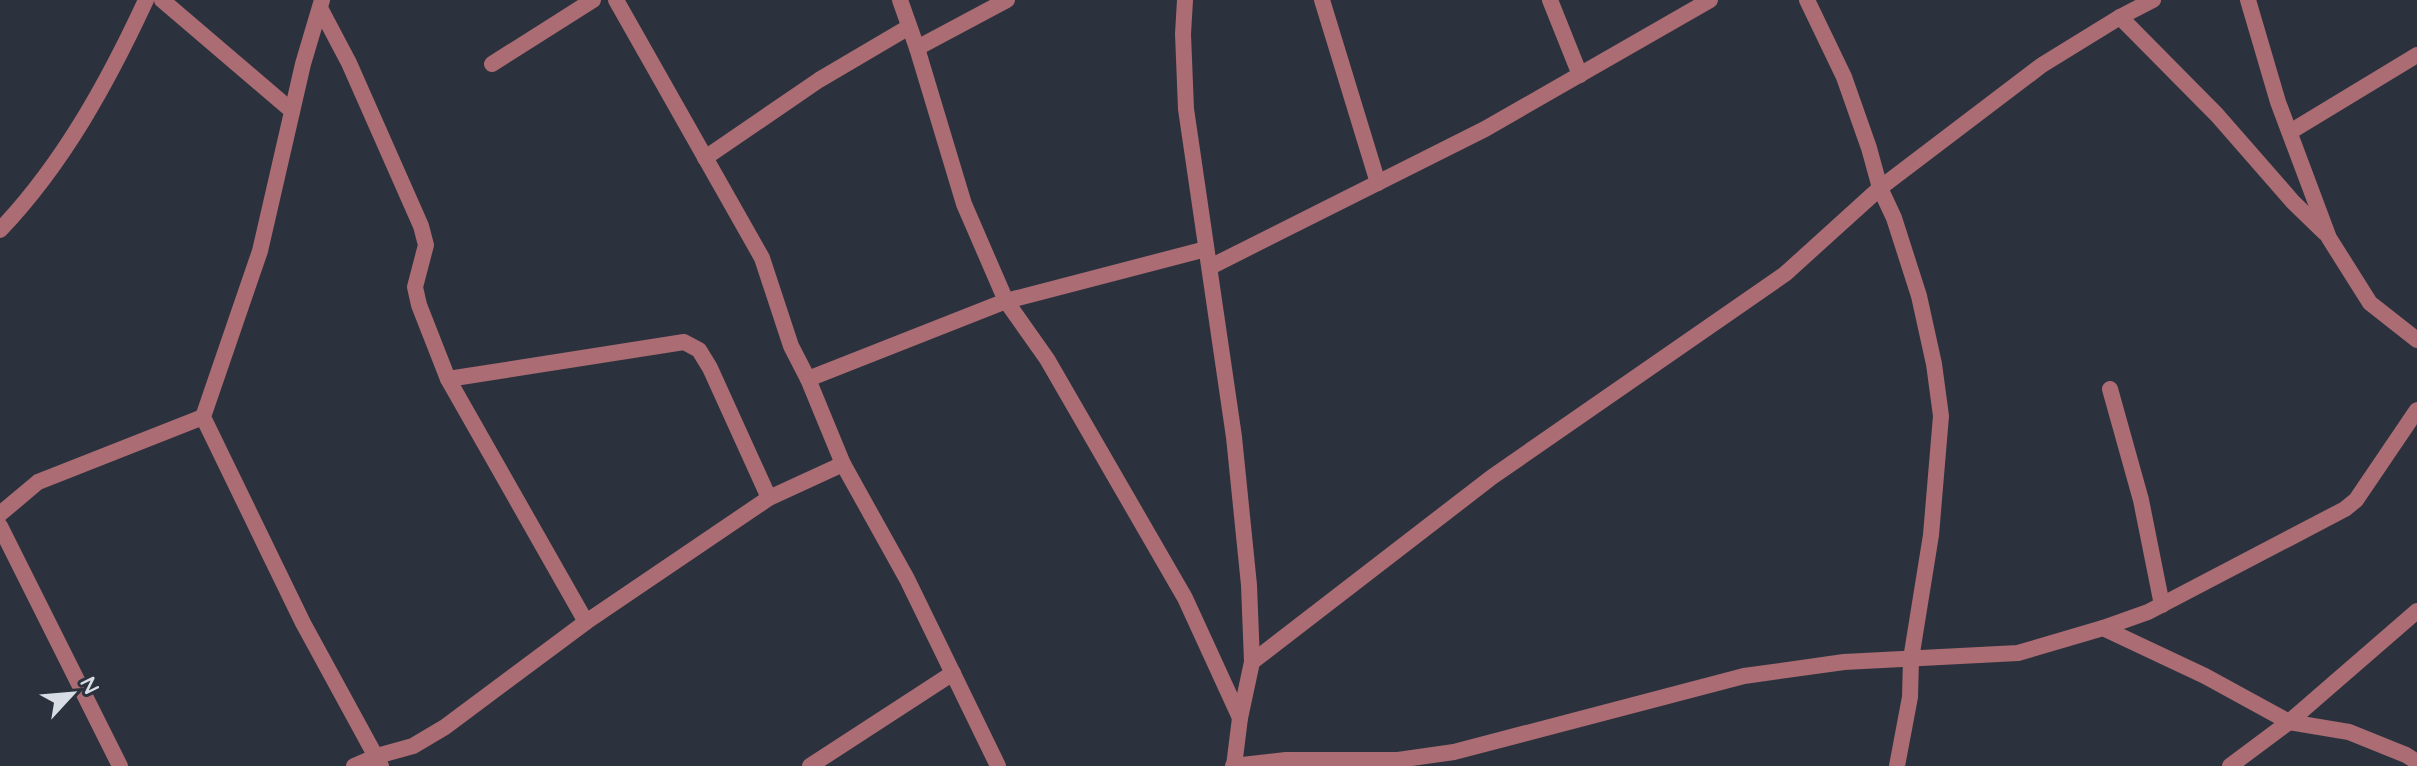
<svg xmlns="http://www.w3.org/2000/svg" width="2417" height="766" viewBox="0 0 2417 766" font-family="Quicksand,sans-serif">
<rect width="100%" height="100%" fill="#2b323e"/>
<g fill="none" stroke-linecap="round" stroke-linejoin="round">
<g stroke="#ab6c73" stroke-width="16">
<polyline points="162,0 292,111"/>
<polyline points="322,0 303,64 260,251 203,417 303,623 381,766"/>
<polyline points="616,0 762,258 791,346 808,379 843,464 907,579 998,766"/>
<polyline points="900,0 917,48 964,204 1006,301 1047,359 1185,598 1240,718"/>
<polyline points="1185,0 1183,34 1186,109 1234,437 1249,585 1252,662 1240,718 1234,766"/>
<polyline points="1322,0 1378,183"/>
<polyline points="1550,0 1580,75"/>
<polyline points="1807,0 1844,77 1869,148 1880,188 1894,218 1919,296 1934,364 1941,416 1931,535 1911,659 1910,697 1897,766"/>
<polyline points="2248,0 2278,102 2329,238 2370,303 2417,340"/>
<polyline points="320,8 349,63 421,226 426,245 415,287 419,305 448,379 586,622"/>
<polyline points="2120,17 2217,115 2293,202 2325,233"/>
<polyline points="917,48 1007,0"/>
<polyline points="492,64 593,0"/>
<polyline points="2290,132 2417,55"/>
<polyline points="705,158 819,80 909,27"/>
<path d="M0 230C63 164 108 82 146 0"/>
<polyline points="1210,267 1485,129 1710,0"/>
<polyline points="448,379 684,342 699,350 710,368 769,498"/>
<polyline points="808,379 1006,301 1206,249"/>
<polyline points="2110,389 2141,500 2162,605"/>
<polyline points="0,514 38,482 203,417"/>
<polyline points="0,526 120,766"/>
<polyline points="2103,628 2205,676 2289,722 2349,732 2406,755 2417,762"/>
<polyline points="1252,662 1492,477 1785,274 1880,188 2042,65 2120,17 2153,0"/>
<polyline points="354,766 377,756 413,746 445,727 586,622 769,498 843,464"/>
<polyline points="810,766 953,673"/>
<polyline points="1233,766 1286,760 1398,760 1454,752 1744,676 1844,662 2018,653 2103,628 2148,612 2345,509 2356,500 2417,410"/>
<polyline points="2230,766 2289,722 2417,611"/>
</g>
</g>
<g transform="translate(72 694) rotate(64)" stroke="#2b323e" stroke-width="6" paint-order="stroke">
<path d="M0-6L14 30L0 20L-14 30Z" fill="#d8dce4"/>
<text y="-12" font-size="22" font-weight="bold" text-anchor="middle" fill="#d8dce4">N</text>
</g>
</svg>
